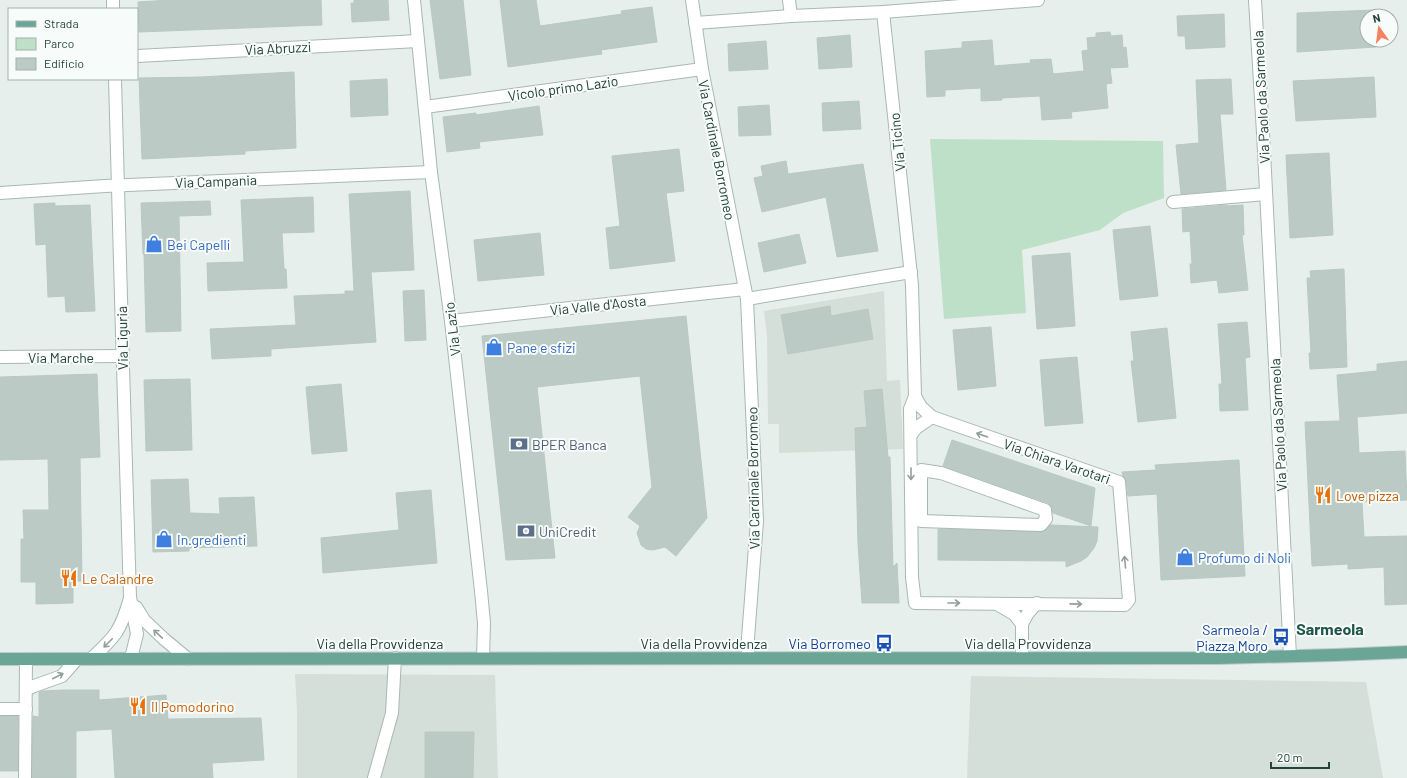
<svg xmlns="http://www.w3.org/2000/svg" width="1407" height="778" viewBox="0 0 1407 778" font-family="Barlow,sans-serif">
<rect width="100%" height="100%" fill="#e6efeb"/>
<g fill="#d4dfda">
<polygon points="884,291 887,381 900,380 903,449 779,453 779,424 768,424 767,337 764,311"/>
<polygon points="295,674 495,675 498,778 297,778 297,712"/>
<polygon points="971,676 1366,682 1383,778 967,778"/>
</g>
<polygon fill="#bfe0c8" points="930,139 1163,141 1164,198 1123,213 1100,230 1022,250 1026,313 944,319"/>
<g fill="#bbcac4" stroke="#b8c9c2">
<polygon points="169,0 321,0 322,25 139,32 138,2"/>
<polygon points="354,0 388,0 389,20 352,22 351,3 354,3"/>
<polygon points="430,0 463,0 471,75 440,79"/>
<polygon points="500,0 536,0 540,26 622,14 621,11 652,7 657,42 601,50 602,54 508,67"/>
<polygon points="1374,10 1375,16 1367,16 1367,40 1376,40 1376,47 1297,52 1297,13"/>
<polygon points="1224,14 1225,47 1186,49 1185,36 1178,36 1177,16"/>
<polygon points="1110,32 1111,36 1122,35 1123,48 1126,47 1128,67 1110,68 1112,83 1106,84 1108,108 1071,112 1072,118 1042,120 1040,96 1002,98 1002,100 981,101 981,88 945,90 945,96 927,97 925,51 962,48 962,42 992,40 994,66 1031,63 1030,60 1051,59 1053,74 1084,71 1082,51 1088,50 1087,38 1096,37 1096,33"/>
<polygon points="850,35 852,67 819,69 817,38"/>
<polygon points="766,41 768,69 729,71 728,44"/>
<polygon points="294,72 296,148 245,151 245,154 142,159 139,78 200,77"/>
<polygon points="1374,77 1376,117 1296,121 1293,81"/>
<polygon points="387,79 388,115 351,117 350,81"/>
<polygon points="1231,79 1233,114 1220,114 1226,190 1181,194 1176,145 1199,143 1196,80"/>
<polygon points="859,101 861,129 823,131 822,103"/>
<polygon points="769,105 771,135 739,136 738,107"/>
<polygon points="539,106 543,135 479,142 480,148 447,152 443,117 476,113 476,115"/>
<polygon points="679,149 684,191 666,193 675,261 610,269 606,228 620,226 612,156"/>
<polygon points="1329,153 1333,235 1290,238 1286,155"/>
<polygon points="786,161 788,174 863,164 878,251 837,257 826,197 762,212 754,178 763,176 761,166"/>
<polygon points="410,191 414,270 371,272 376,342 271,349 271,356 212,359 210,329 296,325 294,296 345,294 345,291 354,291 349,194"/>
<polygon points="313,197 314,232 282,233 284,269 286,269 287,288 208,291 207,263 244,262 241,200"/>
<polygon points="210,201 211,215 179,216 181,331 146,332 144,254 143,254 141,203"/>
<polygon points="55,203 55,206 90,205 95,311 66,312 65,296 48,297 46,244 36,245 34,204"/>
<polygon points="1227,205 1227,206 1243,205 1244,235 1242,235 1248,290 1219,293 1217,280 1191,283 1190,264 1192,264 1190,231 1183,232 1182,209"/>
<polygon points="1150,226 1158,296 1120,300 1113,230"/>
<polygon points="540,233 544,275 478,281 474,240"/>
<polygon points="799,234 806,263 764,272 758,243"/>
<polygon points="1070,253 1075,326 1037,329 1032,256"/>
<polygon points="1344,269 1347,367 1310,369 1309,353 1311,353 1307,278 1311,278 1310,271"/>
<polygon points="424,290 426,340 405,341 403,291"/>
<polygon points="830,306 831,316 868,309 873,339 788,354 781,315"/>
<polygon points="686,316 707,518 676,556 665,547 653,550 646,549 641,545 637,533 640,526 628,517 652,487 640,376 537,387 555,558 506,560 482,336"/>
<polygon points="1247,322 1250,357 1245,358 1248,410 1220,411 1219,384 1222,384 1218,324"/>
<polygon points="991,327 996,386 958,390 953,330"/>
<polygon points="1167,328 1176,418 1138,422 1131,361 1134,361 1131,332"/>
<polygon points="1077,357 1083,423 1045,426 1040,360"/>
<polygon points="1407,361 1407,413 1357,417 1359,453 1405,451 1407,500 1362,502 1364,537 1407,536 1407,604 1385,605 1384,567 1348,569 1348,564 1312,566 1305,422 1340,421 1337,375 1377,371 1377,364"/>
<polygon points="97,374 100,457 80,458 82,581 73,581 73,603 36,604 36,582 21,582 21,539 24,539 23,510 49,510 48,459 0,460 0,377"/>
<polygon points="190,379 192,450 146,451 144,380"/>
<polygon points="341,384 347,451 312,454 306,387"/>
<polygon points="882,389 888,457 890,457 893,567 897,563 899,603 862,603 858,544 855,428 867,427 864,391"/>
<polygon points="952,440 1095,488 1091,526 1053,513 1051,506 1048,503 943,466"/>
<polygon points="1239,460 1245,576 1161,580 1157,494 1128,496 1126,481 1123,476 1122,472 1156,470 1155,465"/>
<polygon points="188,479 190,513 220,514 219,498 254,497 257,546 189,548 189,551 153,552 151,480"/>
<polygon points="431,490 437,563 323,573 321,538 399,530 396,493"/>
<polygon points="1051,525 1098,527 1097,541 1094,548 1087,557 1081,561 1066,567 1066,561 938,560 938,529 1041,532 1044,532"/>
<polygon points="63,690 99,690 99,700 166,695 168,719 261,718 264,760 212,763 213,778 115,778 112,729 76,731 76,778 32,778 33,716 39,717 39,692 43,691"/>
<rect x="0" y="716" width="18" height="55"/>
<polygon points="425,732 474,732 473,778 425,778"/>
</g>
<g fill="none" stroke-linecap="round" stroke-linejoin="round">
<g stroke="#a8b8b2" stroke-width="14">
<g id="minor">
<polyline points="113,0 113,9"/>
<polyline points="414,0 431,172 451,321 481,591 484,623 483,658"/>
<polyline points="692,0 702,69 747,299 757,521 748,638 748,658"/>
<polyline points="789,0 791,16"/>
<polyline points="1255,0 1263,133 1290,656"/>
<polyline points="883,12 912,285 915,396 910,409 912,577 915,603 1125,605 1129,600 1119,482 932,417 921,407 915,396"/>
<polyline points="695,23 791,16 883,12 1038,0"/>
<polyline points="137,56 418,41"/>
<path d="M115 79C120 252 124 424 130 597L137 634 131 658"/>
<polyline points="425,107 702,69"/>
<polyline points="0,193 105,186 431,172"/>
<polyline points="1173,202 1266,194"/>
<polyline points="747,299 911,272"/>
<polyline points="451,321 745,289"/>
<polyline points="0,357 122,356"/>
<polyline points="911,435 916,428 932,417"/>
<polygon points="921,470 941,473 1045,510 1046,519 1041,525 921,521"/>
<polyline points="997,604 1014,614 1022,624"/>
<polyline points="136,607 144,620 164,639 188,659"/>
<polyline points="1022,657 1022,624 1028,613 1037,603"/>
<path d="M91 659C116 636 121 630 130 598"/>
<polyline points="26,690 34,686 62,676 77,659"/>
<polyline points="0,709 26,709"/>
<polyline points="25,778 26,659"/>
<polyline points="374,778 392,713 395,658"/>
</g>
</g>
<g stroke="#c2cac8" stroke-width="14">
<polyline id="major" points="0,659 1218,658 1335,655 1407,652"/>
</g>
<use href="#minor" stroke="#fff" stroke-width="12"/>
<use href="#major" stroke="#6aa596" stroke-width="12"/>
</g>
<defs><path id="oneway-shaft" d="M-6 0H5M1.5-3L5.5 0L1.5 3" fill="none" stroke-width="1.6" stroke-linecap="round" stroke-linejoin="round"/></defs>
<g stroke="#92a09c">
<use href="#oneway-shaft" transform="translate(982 435) rotate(-161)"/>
<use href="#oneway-shaft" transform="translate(911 474) rotate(90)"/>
<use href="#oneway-shaft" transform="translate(1125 562) rotate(-95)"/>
<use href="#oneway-shaft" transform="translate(954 603)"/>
<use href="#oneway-shaft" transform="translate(1076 604) rotate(1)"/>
<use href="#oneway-shaft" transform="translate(158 634) rotate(-137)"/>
<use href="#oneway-shaft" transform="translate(108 643) rotate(135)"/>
<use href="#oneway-shaft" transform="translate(58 676) rotate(-27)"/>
</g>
<defs>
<g id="shop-bare" transform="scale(1.38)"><path d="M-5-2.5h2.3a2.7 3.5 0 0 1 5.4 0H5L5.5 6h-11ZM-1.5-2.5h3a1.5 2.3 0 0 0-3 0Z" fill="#3f7fe0" stroke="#f7fbf9" stroke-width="2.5" paint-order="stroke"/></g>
<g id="bank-bare" transform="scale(1.38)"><path d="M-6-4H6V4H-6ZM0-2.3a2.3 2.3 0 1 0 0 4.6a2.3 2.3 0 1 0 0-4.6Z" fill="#5c6f8a" stroke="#f7fbf9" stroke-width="2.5" paint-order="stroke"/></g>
<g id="restaurant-bare" transform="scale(1.38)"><path d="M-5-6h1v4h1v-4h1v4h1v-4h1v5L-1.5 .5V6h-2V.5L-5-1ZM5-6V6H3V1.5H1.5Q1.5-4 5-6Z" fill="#e8710a" stroke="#f7fbf9" stroke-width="2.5" paint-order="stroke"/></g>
<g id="bus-bare" transform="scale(1.38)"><path d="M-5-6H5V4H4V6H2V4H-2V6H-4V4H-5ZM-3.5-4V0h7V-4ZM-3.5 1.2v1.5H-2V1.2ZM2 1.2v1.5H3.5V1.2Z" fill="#1a4fb4" stroke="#f7fbf9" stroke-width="2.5" paint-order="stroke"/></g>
</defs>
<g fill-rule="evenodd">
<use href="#shop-bare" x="154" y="244"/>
<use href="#shop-bare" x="494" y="347"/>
<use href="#bank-bare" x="519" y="444"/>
<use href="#restaurant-bare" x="1323" y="495"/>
<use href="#bank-bare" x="526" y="531"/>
<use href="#shop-bare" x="164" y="539"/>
<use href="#shop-bare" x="1185" y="557"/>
<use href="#restaurant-bare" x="69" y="578"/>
<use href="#bus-bare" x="1281" y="637"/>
<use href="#bus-bare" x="884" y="643"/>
<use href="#restaurant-bare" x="138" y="706"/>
</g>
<g text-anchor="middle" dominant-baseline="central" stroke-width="4" stroke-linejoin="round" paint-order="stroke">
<g font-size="14" fill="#24423a" stroke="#f7fbf9">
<text transform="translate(278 48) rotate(-3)">Via Abruzzi</text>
<text transform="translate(563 88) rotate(-8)">Vicolo primo Lazio</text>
<text transform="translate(1261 97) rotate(-93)">Via Paolo da Sarmeola</text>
<text transform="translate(897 142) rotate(-96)">Via Ticino</text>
<text transform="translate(717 150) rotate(79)">Via Cardinale Borromeo</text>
<text transform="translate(216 181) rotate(-2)">Via Campania</text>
<text transform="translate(598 305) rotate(-6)">Via Valle d'Aosta</text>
<text transform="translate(452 329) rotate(-97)">Via Lazio</text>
<text transform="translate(122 338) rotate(-91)">Via Liguria</text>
<text x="61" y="357">Via Marche</text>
<text transform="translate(1278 425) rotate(-93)">Via Paolo da Sarmeola</text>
<text transform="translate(1057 461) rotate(19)">Via Chiara Varotari</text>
<text transform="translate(753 478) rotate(-91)">Via Cardinale Borromeo</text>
<text x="380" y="643">Via della Provvidenza</text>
<text x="704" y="643">Via della Provvidenza</text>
<text x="1028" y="643">Via della Provvidenza</text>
</g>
<g font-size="14" fill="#366cbe" stroke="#f7fbf9" text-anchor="start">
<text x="167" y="244">Bei Capelli</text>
<text x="507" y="347">Pane e sfizi</text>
<text x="177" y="539">In.gredienti</text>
<text x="1198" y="557">Profumo di Noli</text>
</g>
<g font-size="14" fill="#4e5e75" stroke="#f7fbf9" text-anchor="start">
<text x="532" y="444">BPER Banca</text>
<text x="539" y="531">UniCredit</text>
</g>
<g font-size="14" fill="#c56008" stroke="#f7fbf9" text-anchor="start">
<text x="1336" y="495">Love pizza</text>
<text x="82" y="578">Le Calandre</text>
<text x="151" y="706">Il Pomodorino</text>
</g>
<g font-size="14" fill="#164399" stroke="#f7fbf9" text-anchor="end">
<text x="1268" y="629">Sarmeola /<tspan x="1268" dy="16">Piazza Moro</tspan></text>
<text x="871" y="643">Via Borromeo</text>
</g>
<g font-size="16" font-weight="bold" fill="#1f5548" stroke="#f7fbf9">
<text x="1330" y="628">Sarmeola</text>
</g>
</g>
<rect x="8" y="8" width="130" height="72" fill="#f7fbf9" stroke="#a3b1ad"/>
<rect x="16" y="21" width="20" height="6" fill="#6aa596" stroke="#a3b1ad"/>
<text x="44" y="28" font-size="12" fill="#24423a">Strada</text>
<rect x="16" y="38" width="20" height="12" fill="#bfe0c8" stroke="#a3b1ad"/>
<text x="44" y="48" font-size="12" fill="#24423a">Parco</text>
<rect x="16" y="58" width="20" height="12" fill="#bbcac4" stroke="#a3b1ad"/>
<text x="44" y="68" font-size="12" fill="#24423a">Edificio</text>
<g transform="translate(1379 28) rotate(346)"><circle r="19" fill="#f7fbf9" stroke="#a3b1ad"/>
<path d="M0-3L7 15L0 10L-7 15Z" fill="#f4845f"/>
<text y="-6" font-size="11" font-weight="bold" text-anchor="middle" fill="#24423a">N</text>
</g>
<path d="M1271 762v6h58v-6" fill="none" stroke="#24423a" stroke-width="2"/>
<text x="1277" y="762" font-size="12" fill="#24423a" stroke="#f7fbf9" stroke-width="3" paint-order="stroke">20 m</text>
</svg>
